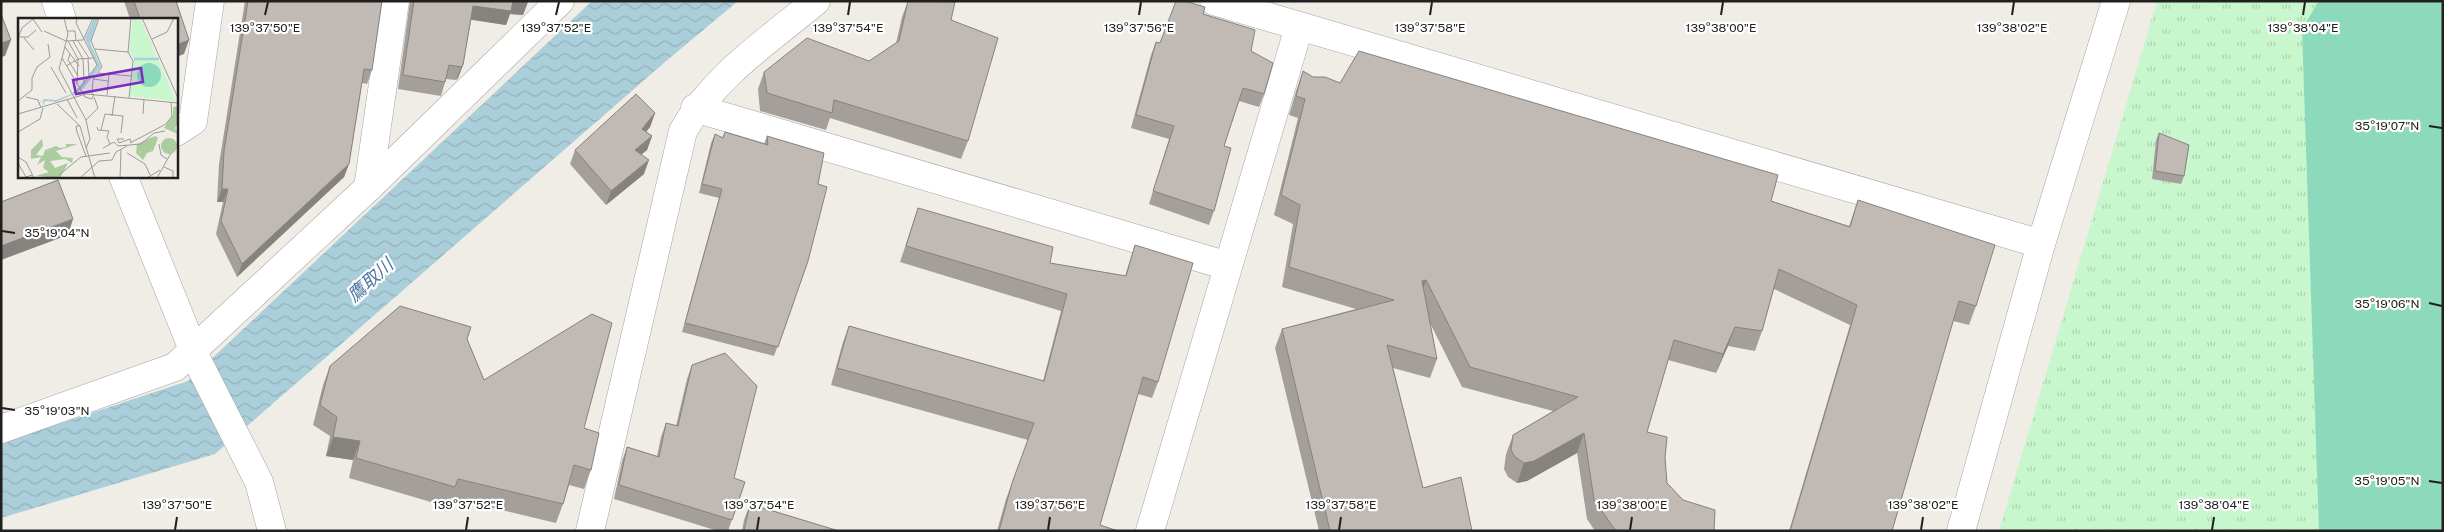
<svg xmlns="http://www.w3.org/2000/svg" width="2444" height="532" viewBox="0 0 2444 532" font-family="'Public Sans','Noto Sans JP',sans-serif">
<defs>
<pattern id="park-tufts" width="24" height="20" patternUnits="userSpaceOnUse" patternTransform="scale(1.25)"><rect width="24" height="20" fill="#c8f6cd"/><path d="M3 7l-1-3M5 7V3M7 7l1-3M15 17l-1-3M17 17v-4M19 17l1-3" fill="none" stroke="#acd3b0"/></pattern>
<pattern id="water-waves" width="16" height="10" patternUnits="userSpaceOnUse" patternTransform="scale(1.25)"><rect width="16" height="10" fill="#abcfda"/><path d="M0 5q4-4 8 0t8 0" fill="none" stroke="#93b1bb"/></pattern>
</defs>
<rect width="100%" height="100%" fill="#f0ede7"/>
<polygon fill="url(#park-tufts)" points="2157,1 2443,1 2443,531 1999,531"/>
<polygon fill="#8cd9bc" points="2319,1 2443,1 2443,531 2319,531 2302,29"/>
<polygon fill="url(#water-waves)" points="592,1 738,1 665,62 215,454 1,518 1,443 188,381"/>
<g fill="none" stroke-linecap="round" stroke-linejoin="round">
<g stroke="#a4a4a4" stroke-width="29">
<g id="minor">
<polyline points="56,1 62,19"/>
<polyline points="1214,1 2041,244"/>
<polyline points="695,108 1228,266"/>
<polyline points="176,132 193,121 210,1"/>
<polyline points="123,176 198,362 259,482 272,531"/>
<polyline points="368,188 395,1"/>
<polyline points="1,429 175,367 368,188 560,1"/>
<path d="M590 531 683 131C713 77 769 40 816 1"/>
<polyline points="1150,531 1299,27"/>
<polyline points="1961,531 2041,244 2116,1"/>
</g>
</g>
<use href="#minor" stroke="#fff" stroke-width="28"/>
</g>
<g fill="#a59f9b">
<polygon points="124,1 177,1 176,2 184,54 176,19 130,19"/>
<polygon points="245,1 382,1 372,70 367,84 362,83 349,164 344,177 237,277 216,234 223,202 217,202 219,164"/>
<polygon points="410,1 528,1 523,15 510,14 506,25 471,20 463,65 458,78 456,80 446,79 441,96 398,89"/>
<polygon points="908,1 951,20 968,141 961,159 830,118 826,130 760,111 758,89 764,72 869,61 896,43 902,17"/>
<polygon points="1203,14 1251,51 1264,94 1259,107 1239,101 1224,146 1214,211 1209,225 1149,204 1169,139 1131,128 1151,55 1156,42 1160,43"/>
<polygon points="1303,71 1313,77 1340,83 1771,201 1849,226 1858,200 1976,306 1969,325 1953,321 1892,531 1789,531 1850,325 1774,289 1762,331 1755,351 1728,346 1716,373 1668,360 1647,432 1665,458 1667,483 1683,500 1714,531 1595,531 1587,519 1577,453 1527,481 1517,483 1508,477 1504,469 1506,454 1513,435 1553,411 1462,387 1430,323 1437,359 1430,378 1393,368 1423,488 1472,531 1319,531 1275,348 1282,329 1356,309 1282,287 1293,224 1274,215 1298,118 1289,115 1296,91"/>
<polygon points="655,113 650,127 646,132 652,136 647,150 641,155 644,174 606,205 570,164 575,150"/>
<polygon points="725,132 764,144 767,136 818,184 808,261 774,356 682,332 719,198 699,193 711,143 715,134 722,138"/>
<polygon points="2159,133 2184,176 2181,184 2152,179 2156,140"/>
<polygon points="918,208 1050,263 1125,276 1135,245 1158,382 1152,398 1138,394 1100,525 1118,531 997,531 1006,499 1028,440 831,385 843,342 849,326 1043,381 1061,311 900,262"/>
<polygon points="467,339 484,380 584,428 591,470 584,489 569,485 563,504 556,523 451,498 448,507 349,478 353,460 326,456 330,436 313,425 323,385 330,366"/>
<polygon points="692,365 734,478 745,482 728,531 718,531 614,499 622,461 627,447 657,456 661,437 666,423 676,426 687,379"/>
<polygon points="750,504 839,531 742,531 744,520"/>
</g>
<g fill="#86827e">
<polygon points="513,1 528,2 523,15 510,14 506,25 469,19 473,6"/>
<polygon points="11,40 5,56 1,57 1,43"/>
<polygon points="189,40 184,54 176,57 176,45"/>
<polygon points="463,65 458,78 456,80 461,67"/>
<polygon points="655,113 650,127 637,143 642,129"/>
<polygon points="652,136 647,150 630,163 635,150"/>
<polygon points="649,160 644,174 606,205 611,191"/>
<polygon points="349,164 344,177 237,277 242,264"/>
<polygon points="222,189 228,189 223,202 217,202"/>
<polygon points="73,219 68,235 1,260 1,246"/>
<polygon points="1426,280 1419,300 1422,281"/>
<polygon points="1735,327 1728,346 1716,373 1723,354"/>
<polygon points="1584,433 1577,453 1527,481 1517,483 1524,463"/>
<polygon points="333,437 360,441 353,460 326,456"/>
</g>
<g fill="#c0b9b4" stroke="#86827e">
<polygon points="134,1 176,1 189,40 176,45 176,19 140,19"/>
<polygon points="248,1 382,1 372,70 364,69 349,164 242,264 221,221 228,189 222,189 224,151"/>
<polygon points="414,1 513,1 511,11 473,6 463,65 461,67 449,65 445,82 403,75"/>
<polygon points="908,1 955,2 951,20 998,38 968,141 834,100 832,113 767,93 764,72 807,38 869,61 899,41"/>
<polygon points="1176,1 1184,1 1205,7 1203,14 1255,30 1251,51 1273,63 1264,94 1243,88 1224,146 1231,148 1214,211 1153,191 1174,126 1136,115 1156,42 1160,43"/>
<polygon points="1,14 11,40 1,43"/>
<polygon points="1359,51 1778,175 1771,201 1850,227 1858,200 1995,245 1976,306 1959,301 1892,531 1790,531 1857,305 1779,269 1762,331 1735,327 1723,354 1674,340 1647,432 1667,437 1665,458 1667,483 1683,500 1715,510 1714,531 1616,531 1594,500 1584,433 1534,461 1524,463 1515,457 1511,450 1513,435 1578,397 1470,367 1426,280 1422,281 1437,359 1387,345 1423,488 1461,477 1472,531 1330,531 1282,329 1394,300 1289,267 1300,205 1281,195 1305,99 1296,96 1303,71 1313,77 1325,77 1340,83"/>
<polygon points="636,94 655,113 642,129 652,136 635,150 649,160 611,191 575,150"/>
<polygon points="725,132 768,145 767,136 824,153 818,184 827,187 808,261 778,347 685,323 722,189 702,184 715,134 723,138"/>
<polygon points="2159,133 2189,145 2184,176 2155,171"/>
<polygon points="58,180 73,219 1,246 1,202"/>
<polygon points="918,208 1053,247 1050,263 1126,276 1135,245 1193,263 1158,382 1143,377 1100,525 1118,531 999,531 1012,483 1034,423 837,368 849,326 1044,381 1067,294 906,246"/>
<polygon points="400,306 471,327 467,339 484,380 592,314 612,323 584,428 599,433 591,470 574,465 563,504 458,479 455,487 356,458 360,441 333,437 337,417 320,405 330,366"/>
<polygon points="725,353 757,386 734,478 745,482 732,520 619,485 627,447 659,457 666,423 678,426 692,365"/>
<polygon points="750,504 839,531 744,531"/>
</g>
<path fill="none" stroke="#202020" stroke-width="2" d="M265 15 268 2M556 15 559 2M848 15 850 2M1139 15 1141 2M1430 15 1432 2M1721 15 1723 2M2012 15 2014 2M2303 15 2305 2M2429 126 2442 128M2 231 15 233M2429 303 2442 306M2 408 15 410M2429 481 2442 483M175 530 177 517M466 530 468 517M757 530 759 517M1048 530 1050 517M1339 530 1341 517M1630 530 1632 517M1921 530 1923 517M2212 530 2214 517"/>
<g text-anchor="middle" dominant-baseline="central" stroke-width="4.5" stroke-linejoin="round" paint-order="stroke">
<g font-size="18" font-style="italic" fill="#5078a1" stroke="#fff">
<text transform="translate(370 280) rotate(-42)">鷹取川</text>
</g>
</g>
<g transform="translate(18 18)">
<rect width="160" height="160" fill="#f0ede7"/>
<path d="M160 88V105L157 110 160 116 146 110 155 97V89ZM137 118 140 120 135 133 129 135 125 142 118 135 119 126ZM143 128a8 8 0 1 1 16 0a8 8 0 1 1-16 0ZM24 121 25 128 18 137 25 138 27 132 38 128 42 130 48 129V126H60L38 133 44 139 55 140 54 145 47 141 32 143 37 150 50 145 42 160 18 158 31 154 25 150 27 142 19 147 23 139 13 141V132Z" fill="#accc9f"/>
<path d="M115 0H122L158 83 112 78 116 41 111 33Z" fill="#c8f6cd"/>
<path d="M119 57a12 12 0 1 1 24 0a12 12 0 1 1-24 0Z" fill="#8cd9bc"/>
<path d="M76 0H80L72 25 83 49 63 73 38 84 28 83 24 88 26 82 15 90 26 81 38 82 56 75 79 48 67 20Z" fill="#abcfda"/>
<path fill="none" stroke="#abcfda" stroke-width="2.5" d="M116 41H141"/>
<path fill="none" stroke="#9d9b97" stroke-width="1" d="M46 0 50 16 44 40 67 79 74 81 76 76M124 0 160 80M26 13 48 23 65 22 75 0M50 13H57L58 23M1 19H10L18 12M0 20 4 10 15 1 24 14M6 20 16 32M134 21 149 14 156 0M50 23 60 41 59 66M55 23 65 41 66 65M60 23 71 40M47 29 61 48M77 31 110 34 115 43 111 80M110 34 113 0M52 36 50 42 60 58M44 40 41 51 68 102 72 121 68 130M70 40 71 59M48 48 60 41 76 40M33 49 48 75M80 55 113 58M75 61 90 63M55 75 62 70 79 47 58 5 59 0M74 76 75 61 84 49 73 23 81 0M89 77 91 56M8 79 20 82 23 90M49 81 59 100M0 83 14 72V60L19 49 32 39 30 26M39 86 62 108 77 160M0 96 68 76 160 85M125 96 126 81M94 98 97 78M68 102 80 90 76 79M62 108H58L59 114 68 138M79 109 80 112 91 113 89 119 92 126M83 112 87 96 105 98 103 115M0 114 22 101 25 90M106 121H99L101 125 112 121 113 124M112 125 148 106 154 98 153 84M141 126 143 137 149 141M85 130 96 124 100 128 123 126 136 115 147 113M109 135 127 146 132 157M0 139 8 144 16 160M0 145 8 159 14 157M146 149 155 153V160M41 157 63 139 92 135M62 160 81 143 94 142 98 134 109 128M102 160 103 132M129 160 142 152M139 160 153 135"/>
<path fill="#7b2cbf" fill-opacity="0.15" stroke="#7b2cbf" stroke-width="2.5" d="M123 50 125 64 58 76 55 62Z"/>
<rect width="160" height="160" fill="none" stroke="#202020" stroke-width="2.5"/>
</g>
<g font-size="12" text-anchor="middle" fill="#202020" stroke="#fff" stroke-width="4.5" stroke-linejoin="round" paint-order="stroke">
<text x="265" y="32">139°37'50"E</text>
<text x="556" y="32">139°37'52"E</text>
<text x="848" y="32">139°37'54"E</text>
<text x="1139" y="32">139°37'56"E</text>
<text x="1430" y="32">139°37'58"E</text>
<text x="1721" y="32">139°38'00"E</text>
<text x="2012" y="32">139°38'02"E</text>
<text x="2303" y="32">139°38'04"E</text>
<text x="2387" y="130">35°19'07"N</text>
<text x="57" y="237">35°19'04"N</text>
<text x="2387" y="308">35°19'06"N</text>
<text x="57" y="415">35°19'03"N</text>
<text x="2387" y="485">35°19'05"N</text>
<text x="177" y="509">139°37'50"E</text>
<text x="468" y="509">139°37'52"E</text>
<text x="759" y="509">139°37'54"E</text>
<text x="1050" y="509">139°37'56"E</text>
<text x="1341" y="509">139°37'58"E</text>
<text x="1632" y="509">139°38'00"E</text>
<text x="1923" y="509">139°38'02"E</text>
<text x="2214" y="509">139°38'04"E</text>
</g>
<rect width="2444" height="532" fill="none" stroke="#202020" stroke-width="5"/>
</svg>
